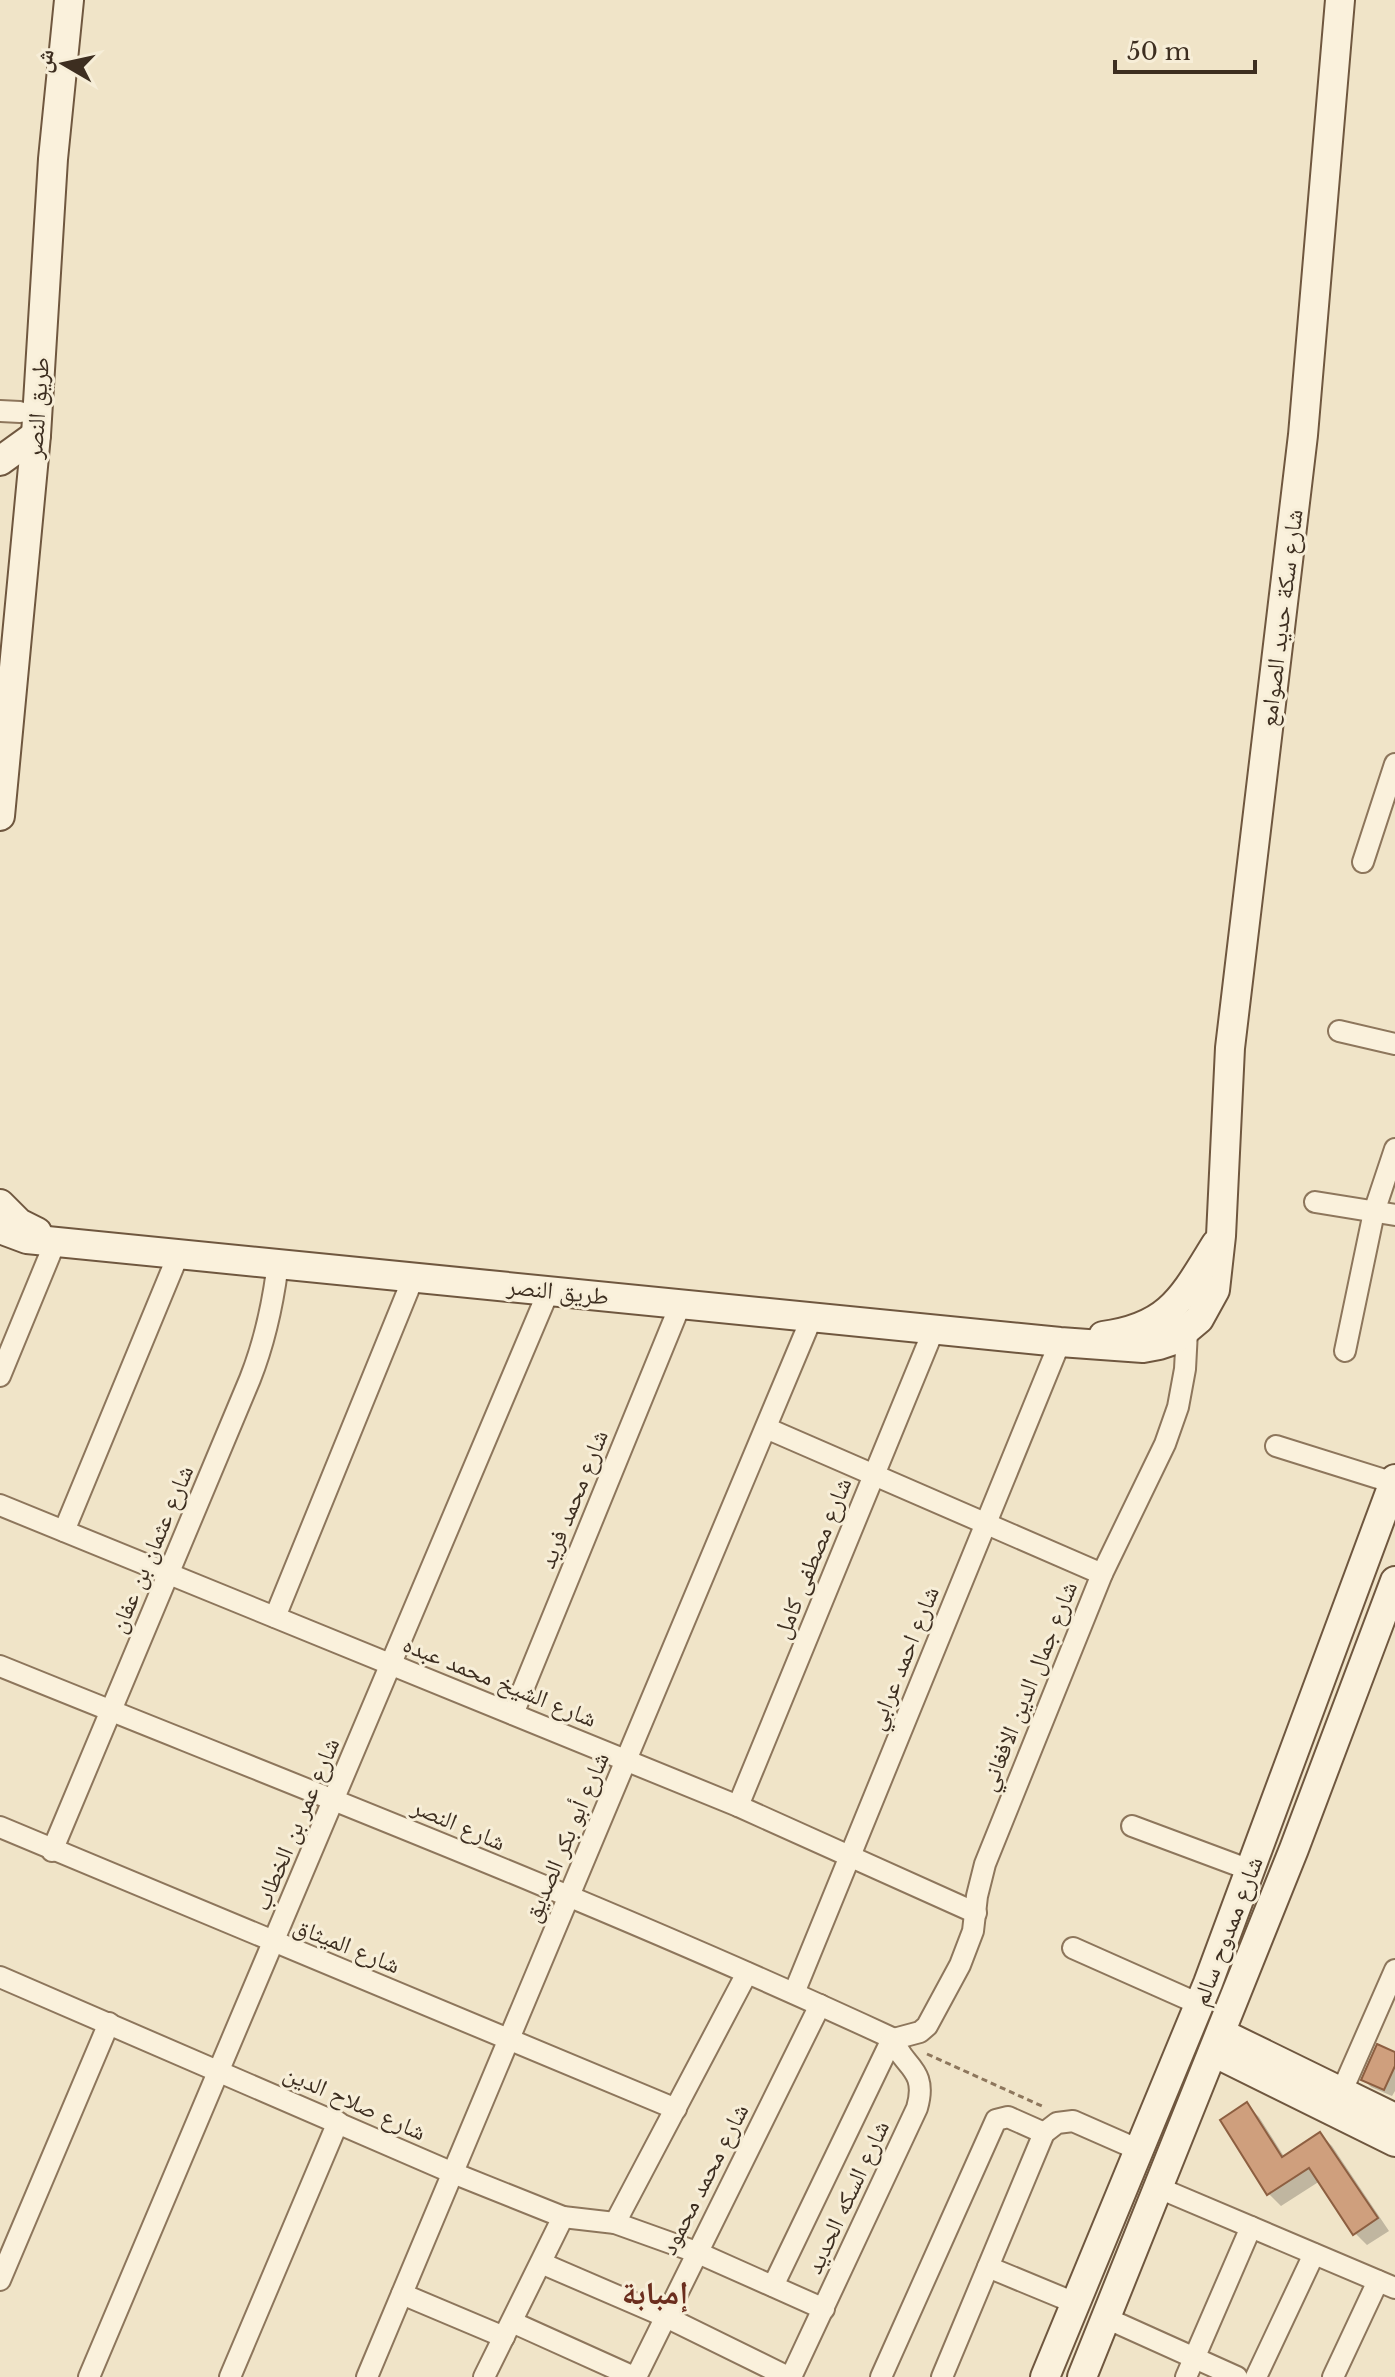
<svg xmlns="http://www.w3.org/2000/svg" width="1395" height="2377" viewBox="0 0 1395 2377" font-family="'Libre Baskerville','Noto Naskh Arabic',serif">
<rect width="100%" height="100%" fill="#f0e4c8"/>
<g fill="#0003">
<polygon points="1395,2054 1395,2091 1392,2096 1371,2087 1363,2079"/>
<polygon points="1247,2105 1259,2117 1285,2158 1320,2134 1332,2146 1389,2231 1367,2245 1355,2233 1320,2181 1281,2206 1269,2194 1222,2120"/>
</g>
<g fill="#cf9f7d" stroke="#8d5f41" stroke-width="2">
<polygon points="1377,2044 1395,2052 1395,2066 1384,2090 1361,2080"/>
<polygon points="1247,2102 1282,2157 1320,2132 1378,2218 1353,2235 1309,2168 1267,2195 1220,2120"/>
</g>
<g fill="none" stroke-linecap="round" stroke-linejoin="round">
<g stroke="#8d765c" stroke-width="24">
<g id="street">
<polyline points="0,411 20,412"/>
<polyline points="1363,862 1395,764"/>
<polyline points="1339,1031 1395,1044"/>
<polyline points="1315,1202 1395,1215"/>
<polyline points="1345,1351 1374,1212 1395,1149"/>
<polyline points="0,1376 56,1240"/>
<polyline points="766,1428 1102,1574"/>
<polyline points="1276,1446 1394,1483"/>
<polyline points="0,1505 738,1806 976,1913"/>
<polyline points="64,1531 179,1253"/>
<polyline points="275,1617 414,1276"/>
<path d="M0 1666C299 1787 601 1903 894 2039"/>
<polyline points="513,1714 681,1303"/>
<polyline points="738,1806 934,1329"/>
<polyline points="1132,1826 1250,1870"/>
<polyline points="0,1827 676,2109"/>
<path d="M52 1851 250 1379C265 1341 273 1304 278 1263"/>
<polyline points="1073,1948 1199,2004"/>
<polyline points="0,1977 453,2173 563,2217 615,2223 696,2252 824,2309"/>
<polyline points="794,1993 1060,1342"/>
<polyline points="894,2039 920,2032 927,2026 960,1965 973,1931 977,1896 985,1864 1102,1574 1165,1444 1178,1407 1185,1369 1187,1331"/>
<polyline points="1337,2102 1395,1970"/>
<polyline points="1159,2188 1395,2288"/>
<polyline points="615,2223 747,1973"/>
<polyline points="541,2263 664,2316 788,2377"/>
<polyline points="988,2267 1075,2303"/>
<polyline points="0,2280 109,2023"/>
<polyline points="773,2286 892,2039"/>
<polyline points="402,2294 504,2337"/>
<polyline points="1106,2318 1237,2377"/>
<polyline points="512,2322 634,2377"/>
<polyline points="89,2377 549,1290"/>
<polyline points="230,2377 338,2122"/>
<polyline points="367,2377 812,1317"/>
<polyline points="484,2377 563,2217"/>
<polyline points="636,2377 820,2005"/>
<path d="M791 2377 917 2108C929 2067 900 2066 894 2039"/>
<polyline points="881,2377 996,2120 1008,2117 1044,2133"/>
<polyline points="942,2377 1044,2133 1057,2123 1073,2121 1139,2150"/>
<polyline points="1186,2377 1251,2227"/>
<polyline points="1256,2377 1314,2254"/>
<polyline points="1333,2377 1378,2281"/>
</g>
</g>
<g stroke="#6f573f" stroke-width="32">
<g id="secondary">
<polyline points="0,461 36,435"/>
<polyline points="0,816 36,435 53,159 69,0"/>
<polyline points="0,1204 19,1223 37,1232"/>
<polyline points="0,1229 27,1239 1060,1342 1143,1348 1159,1345 1174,1340 1199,1319 1215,1290 1221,1236 1230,1048 1303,435 1340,0"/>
<path d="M1103 1336C1170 1327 1183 1297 1216 1244"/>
<polyline points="1221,2033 1395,2118"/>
<polyline points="1213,2052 1395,2142"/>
<polyline points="1045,2377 1208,1983 1395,1479"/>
<polyline points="1082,2377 1294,1849 1395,1581"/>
</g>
</g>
<polyline stroke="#8d765c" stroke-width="3" stroke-dasharray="6 4" stroke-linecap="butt" points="927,2054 1044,2107"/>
<use href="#street" stroke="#faf1dc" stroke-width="20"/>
<use href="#secondary" stroke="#faf1dc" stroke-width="28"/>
</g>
<g text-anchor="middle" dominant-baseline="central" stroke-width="6" stroke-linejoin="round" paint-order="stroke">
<g font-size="24" fill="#3d2e20" stroke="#f7eed8">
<text transform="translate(37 408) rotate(-86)">طريق النصر</text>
<text transform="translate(1281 618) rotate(-83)">شارع سكة حديد الصوامع</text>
<text transform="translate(558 1291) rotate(6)">طريق النصر</text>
<text transform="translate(573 1499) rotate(-68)">شارع محمد فريد</text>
<text transform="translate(151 1549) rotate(-67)">شارع عثمان بن عفان</text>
<text transform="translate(812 1558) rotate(-68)">شارع مصطفى كامل</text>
<text transform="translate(903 1658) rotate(-68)">شارع احمد عرابي</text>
<text transform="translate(500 1681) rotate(22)">شارع الشيخ محمد عبده</text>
<text transform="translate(1028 1686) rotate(-68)">شارع جمال الدين الافغاني</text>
<text transform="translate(296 1824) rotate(-67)">شارع عمر بن الخطاب</text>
<text transform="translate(459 1824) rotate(23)">شارع النصر</text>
<text transform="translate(566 1837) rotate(-67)">شارع أبو بكر الصديق</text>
<text transform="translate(1227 1931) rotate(-69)">شارع ممدوح سالم</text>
<text transform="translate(347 1945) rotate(22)">شارع الميثاق</text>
<text transform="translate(355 2102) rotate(24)">شارع صلاح الدين</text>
<text transform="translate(704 2179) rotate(-63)">شارع محمد محمود</text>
<text transform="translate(847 2197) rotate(-65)">شارع السكه الحديد</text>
</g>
<g font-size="32" font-weight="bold" fill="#6b2e1e" stroke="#f7eed8">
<text x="655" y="2293">إمبابة</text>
</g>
</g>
<g transform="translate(64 64) rotate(279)" stroke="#f7eed8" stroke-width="6" paint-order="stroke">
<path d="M0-6L14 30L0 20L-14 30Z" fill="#3d2e20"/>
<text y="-12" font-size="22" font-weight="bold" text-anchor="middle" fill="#3d2e20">ش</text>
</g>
<path d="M1115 60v12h140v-12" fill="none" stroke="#3d2e20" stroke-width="4"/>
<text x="1127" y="60" font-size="24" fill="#3d2e20" stroke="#f7eed8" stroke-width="6" paint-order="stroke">50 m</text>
</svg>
